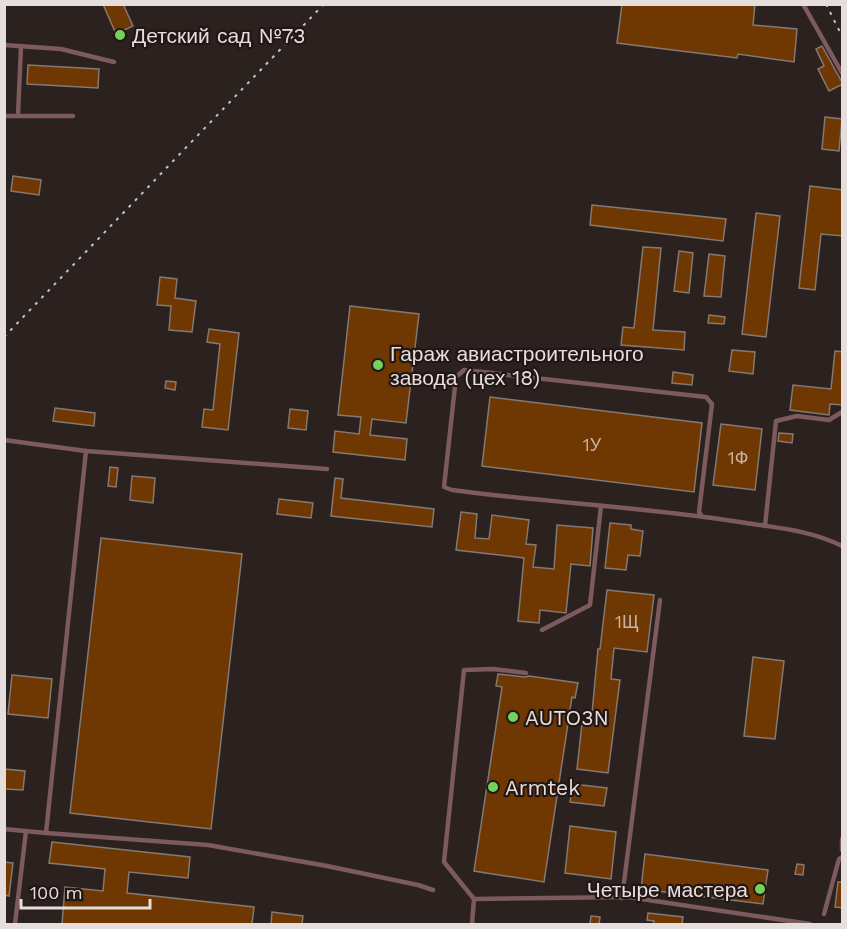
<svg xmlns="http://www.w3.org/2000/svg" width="847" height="929" viewBox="0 0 847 929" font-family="'Work Sans',sans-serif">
<rect width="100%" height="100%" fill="#2b211e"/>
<g fill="#6f3701" stroke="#847972" stroke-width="1.5">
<polygon points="103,4 123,4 133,26 116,34"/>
<polygon points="622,4 755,4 753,25 797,29 794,62 738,54 737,58 617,43"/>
<polygon points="822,46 843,84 829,91 818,69 824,66 816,49"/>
<polygon points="28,65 99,69 98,88 27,84"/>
<polygon points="825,117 842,119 839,151 822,149"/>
<polygon points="13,176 41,180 39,195 11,191"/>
<polygon points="810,186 843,190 843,236 821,234 815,290 799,288"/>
<polygon points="592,205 726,219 723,241 590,225"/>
<polygon points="756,213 780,216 766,337 742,334"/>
<polygon points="643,247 661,248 653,330 685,332 684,350 621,345 623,327 634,328"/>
<polygon points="679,251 693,253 689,293 674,291"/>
<polygon points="709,254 725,256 721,297 704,296"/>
<polygon points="160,277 177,279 175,298 196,301 192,332 169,330 171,306 157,305"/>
<polygon points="350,306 419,314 406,423 372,419 370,435 407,439 405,460 333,452 335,431 359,434 361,417 338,415"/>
<polygon points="709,315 725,317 724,324 708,323"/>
<polygon points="209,329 239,333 228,430 202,427 204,409 213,410 220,344 207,342"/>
<polygon points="732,350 755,352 753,374 729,371"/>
<polygon points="835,351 843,352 843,405 830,404 829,415 790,410 793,385 831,389"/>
<polygon points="673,372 693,375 692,385 672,383"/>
<polygon points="166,381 176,382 175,390 165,388"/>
<polygon points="490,397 702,423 694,492 482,466"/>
<polygon points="55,408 95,413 94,426 53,421"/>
<polygon points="290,409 308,411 306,430 288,428"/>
<polygon points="721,424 762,429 755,490 713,485"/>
<polygon points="779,433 793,434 792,443 778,441"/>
<polygon points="110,467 118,468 116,487 108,486"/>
<polygon points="132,476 155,478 153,503 130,500"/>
<polygon points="335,478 343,479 341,498 434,509 432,527 331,516"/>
<polygon points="279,499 313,503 311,518 277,514"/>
<polygon points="461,512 477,514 475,538 489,539 492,515 529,520 526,544 536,545 533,567 554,569 557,525 593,528 590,566 571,564 566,613 540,610 539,623 518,621 524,558 456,550"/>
<polygon points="610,523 631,525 631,529 643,531 640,556 628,555 626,570 605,568"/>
<polygon points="101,538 242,554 211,829 70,813"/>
<polygon points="607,590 654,595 647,652 614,648 611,679 620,680 608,773 577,769 582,723 591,724 598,649 600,649"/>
<polygon points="753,657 784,661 775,739 744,736"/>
<polygon points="498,674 525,677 529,676 578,683 575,698 572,697 544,882 474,871 502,687 496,686"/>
<polygon points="12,675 52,679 48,718 8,714"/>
<polygon points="4,769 25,771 23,790 4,789"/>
<polygon points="573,784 607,788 604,806 570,802"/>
<polygon points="570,826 616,832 611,879 565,873"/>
<polygon points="52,842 190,857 188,878 129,872 127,893 254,907 252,924 62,924 65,887 103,891 105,869 49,863"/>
<polygon points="645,854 768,870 763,904 641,889"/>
<polygon points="4,862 13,863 9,896 4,895"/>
<polygon points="797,864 804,865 803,875 795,874"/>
<polygon points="838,882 843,882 843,908 835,907"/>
<polygon points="272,912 303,916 302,924 271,924"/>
<polygon points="648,913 683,917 682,924 654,924 654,921 647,920"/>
<polygon points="591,916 600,917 599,924 590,924"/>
</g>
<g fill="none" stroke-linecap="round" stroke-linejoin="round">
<g stroke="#7c5a5d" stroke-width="4.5">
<polyline points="803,4 842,73"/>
<polyline points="4,45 61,49 114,62"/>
<polyline points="18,115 21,46"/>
<polyline points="4,116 73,116"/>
<polyline points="4,440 86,451 46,833 4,829"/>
<polyline points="86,451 327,469"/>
<path d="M701 515 699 512 712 404 706 397 464 370 456 377 444 487 452 490C549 503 648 507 746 523 779 528 812 531 842 546"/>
<polyline points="765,526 776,421 797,416 829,420 842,412"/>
<polyline points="542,630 590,605 601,506"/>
<polyline points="46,833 208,845 327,866 418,885 433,890"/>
<polyline points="842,839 842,850"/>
<polyline points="622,898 660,600"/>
<polyline points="474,899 444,862 464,670 493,669 526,673"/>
<polyline points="824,914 839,859 842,857"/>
<polyline points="15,924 26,831"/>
<polyline points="472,924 474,899 628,897 810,924"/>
</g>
<g stroke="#cac2c0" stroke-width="2" stroke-dasharray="3 6" stroke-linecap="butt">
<polyline points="826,4 842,36"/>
<polyline points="4,337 324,4"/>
</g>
</g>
<g fill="#72d25d" stroke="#221715" stroke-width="2">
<circle cx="120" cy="35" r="6"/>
<circle cx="378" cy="365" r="6"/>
<circle cx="513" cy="717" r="6"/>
<circle cx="493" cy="787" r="6"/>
<circle cx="760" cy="889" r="6"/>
</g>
<g text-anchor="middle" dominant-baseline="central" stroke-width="4.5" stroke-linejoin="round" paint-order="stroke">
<g font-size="18" fill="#c8b4a5">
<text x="592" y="444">1У</text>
<text x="738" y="457">1Ф</text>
<text x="627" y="621">1Щ</text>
</g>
<g font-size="21" fill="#e5dedc" stroke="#221715" text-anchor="start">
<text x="132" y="35">Детский сад №73</text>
<text x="390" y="353">Гараж авиастроительного<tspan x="390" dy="24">завода (цех 18)</tspan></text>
<text x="525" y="717">AUTO3N</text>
<text x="505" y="787">Armtek</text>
<text x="748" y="889" text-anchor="end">Четыре мастера</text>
</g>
</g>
<rect width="847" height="929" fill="none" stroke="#e5dedc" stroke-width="12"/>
<path d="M21 899v9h129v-9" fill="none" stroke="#e5dedc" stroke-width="3"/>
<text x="30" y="899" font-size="18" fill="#e5dedc" stroke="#221715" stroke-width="4.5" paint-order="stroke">100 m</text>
</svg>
